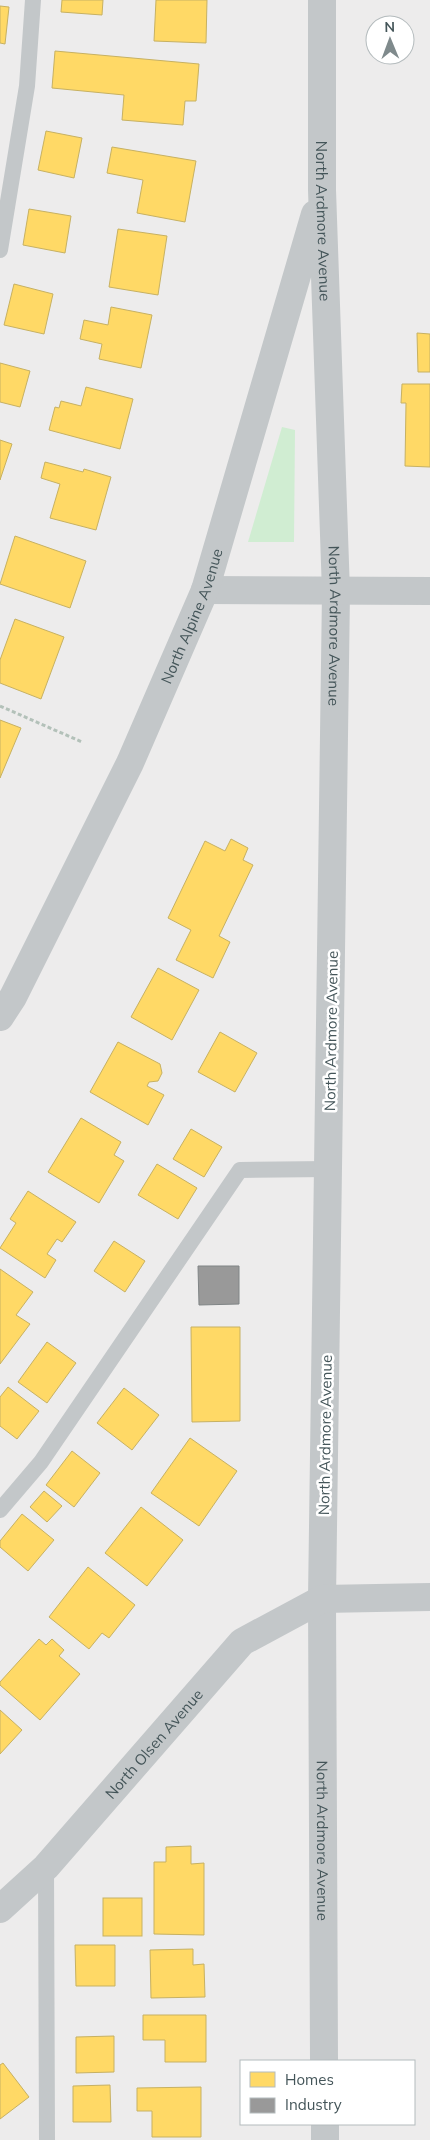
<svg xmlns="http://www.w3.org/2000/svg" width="430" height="2140" viewBox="0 0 430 2140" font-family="Mulish,sans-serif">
<rect width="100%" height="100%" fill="#edecec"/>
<polygon fill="#d0edd2" points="282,427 295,430 294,542 248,542"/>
<g fill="#ffd966" stroke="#c7b162">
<polygon points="62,0 103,0 102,15 61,12"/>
<polygon points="156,0 207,0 206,43 154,41"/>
<polygon points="0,6 9,7 5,44 0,43"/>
<polygon points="55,51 199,64 196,101 185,101 183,125 122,120 124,95 52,88"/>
<polygon points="46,131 82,138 74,178 38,170"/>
<polygon points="112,147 196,161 185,222 137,213 143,180 107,173"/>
<polygon points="29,209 71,216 65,253 23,245"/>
<polygon points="118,229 167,236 158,295 109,287"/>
<polygon points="14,284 53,294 44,334 4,325"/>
<polygon points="111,307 152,315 141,368 99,359 102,344 80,339 84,320 108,325"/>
<polygon points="417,333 430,334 430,372 418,372"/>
<polygon points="0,363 30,371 20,407 0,402"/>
<polygon points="402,384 430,384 430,467 405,466 406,403 401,403"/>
<polygon points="86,387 133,399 120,449 49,430 55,407 59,408 61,401 81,406"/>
<polygon points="0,440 12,444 0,480"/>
<polygon points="45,462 83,472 84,469 111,477 96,530 50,518 60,484 41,478"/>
<polygon points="15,536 86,561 70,608 0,584"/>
<polygon points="15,619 64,637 41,699 0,683 0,660"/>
<polygon points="0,720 21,728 0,778"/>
<polygon points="231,839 248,848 243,860 253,865 219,936 230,942 213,978 176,960 191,930 168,918 205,841 225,851"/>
<polygon points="158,968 199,990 172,1040 131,1017"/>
<polygon points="220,1032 257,1053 235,1092 198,1072"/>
<polygon points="118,1042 160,1064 162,1073 158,1081 149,1082 147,1086 164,1095 148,1125 90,1092"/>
<polygon points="81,1118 121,1142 114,1155 124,1161 99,1203 48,1172"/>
<polygon points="191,1129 222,1147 204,1177 173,1159"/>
<polygon points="157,1164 197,1188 178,1219 138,1195"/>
<polygon points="28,1191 76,1222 62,1242 57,1239 47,1254 56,1260 45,1278 0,1248 16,1223 10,1219"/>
<polygon points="114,1241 145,1261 125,1292 94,1271"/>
<polygon points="0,1269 33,1292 16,1315 30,1324 0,1364"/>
<polygon points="191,1327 240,1327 240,1421 192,1422"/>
<polygon points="47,1342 76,1363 47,1403 18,1382"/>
<polygon points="8,1387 39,1411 17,1439 0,1426 0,1397"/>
<polygon points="124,1388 159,1415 132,1450 97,1423"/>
<polygon points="190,1438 237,1471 199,1526 151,1493"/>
<polygon points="72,1451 100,1473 74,1507 46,1485"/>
<polygon points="44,1491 62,1506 47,1522 30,1507"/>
<polygon points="141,1507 183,1540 147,1586 105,1553"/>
<polygon points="22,1514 54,1540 28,1571 0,1547 0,1541"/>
<polygon points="88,1567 135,1605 109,1638 102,1633 89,1649 49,1617"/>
<polygon points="39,1639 46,1645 52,1639 64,1650 59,1656 80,1674 40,1720 0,1685 0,1682"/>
<polygon points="0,1710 22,1730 0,1754"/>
<polygon points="191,1846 191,1864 204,1863 204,1935 154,1934 154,1862 166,1862 166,1847"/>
<rect x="103" y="1898" width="39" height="38"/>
<polygon points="75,1945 115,1945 115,1986 76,1986"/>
<polygon points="193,1949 193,1965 204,1964 205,1997 151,1998 150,1950"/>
<polygon points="143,2015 206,2015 206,2062 165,2062 165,2040 143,2040"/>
<polygon points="114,2036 114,2072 76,2073 76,2037"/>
<polygon points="3,2063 29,2097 0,2119 0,2065"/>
<polygon points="110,2085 111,2122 73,2122 73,2086"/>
<polygon points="201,2087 201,2137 152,2137 152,2111 137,2111 137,2088"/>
</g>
<polygon fill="#999" stroke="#808586" points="198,1266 239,1266 239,1304 199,1305"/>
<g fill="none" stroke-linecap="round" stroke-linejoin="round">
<polyline stroke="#b3c1b9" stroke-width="3" stroke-dasharray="4 2.5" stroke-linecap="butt" points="0,706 82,742"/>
<g stroke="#c3c7c9" stroke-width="16">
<polyline points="0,250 27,86 33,0"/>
<polyline points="0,1510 41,1462 240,1170 329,1169"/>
<polyline points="46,1867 47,2140"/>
</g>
<g stroke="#c3c7c9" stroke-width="28">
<path id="s1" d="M322 0V190L336 592 322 1599 324 2061"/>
<polyline points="205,590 430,591"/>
<path id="s2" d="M0 1017 13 997 130 763 205 590 315 214"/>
<path id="s3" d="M0 1909 46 1867 242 1642 322 1599 430 1597"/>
<polyline points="325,2124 325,2140"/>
</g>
</g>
<g text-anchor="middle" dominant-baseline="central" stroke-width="5" stroke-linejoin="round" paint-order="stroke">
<g font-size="15" fill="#445559" stroke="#fff">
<text stroke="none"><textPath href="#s1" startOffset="221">North Ardmore Avenue</textPath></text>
<text stroke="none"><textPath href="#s2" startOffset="445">North Alpine Avenue</textPath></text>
<text stroke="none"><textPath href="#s1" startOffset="626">North Ardmore Avenue</textPath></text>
<text transform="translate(331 1031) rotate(-89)">North Ardmore Avenue</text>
<text transform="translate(325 1435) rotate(-89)">North Ardmore Avenue</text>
<text stroke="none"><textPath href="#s3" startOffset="226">North Olsen Avenue</textPath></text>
<text stroke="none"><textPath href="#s1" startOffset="1841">North Ardmore Avenue</textPath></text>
</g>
</g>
<rect x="240" y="2060" width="175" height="65" fill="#ffffff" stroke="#b4bbbd"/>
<rect x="250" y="2072" width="25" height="15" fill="#ffd966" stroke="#b4bbbd"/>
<text x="285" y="2085" font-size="15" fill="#445559">Homes</text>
<rect x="250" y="2098" width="25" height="15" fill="#999999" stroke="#b4bbbd"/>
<text x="285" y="2110" font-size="15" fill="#445559">Industry</text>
<g transform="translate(390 40) rotate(359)"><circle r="24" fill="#ffffff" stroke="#b4bbbd"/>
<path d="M0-4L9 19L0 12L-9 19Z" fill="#7f8a8c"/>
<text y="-8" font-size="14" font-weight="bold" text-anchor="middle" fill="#445559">N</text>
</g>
</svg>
